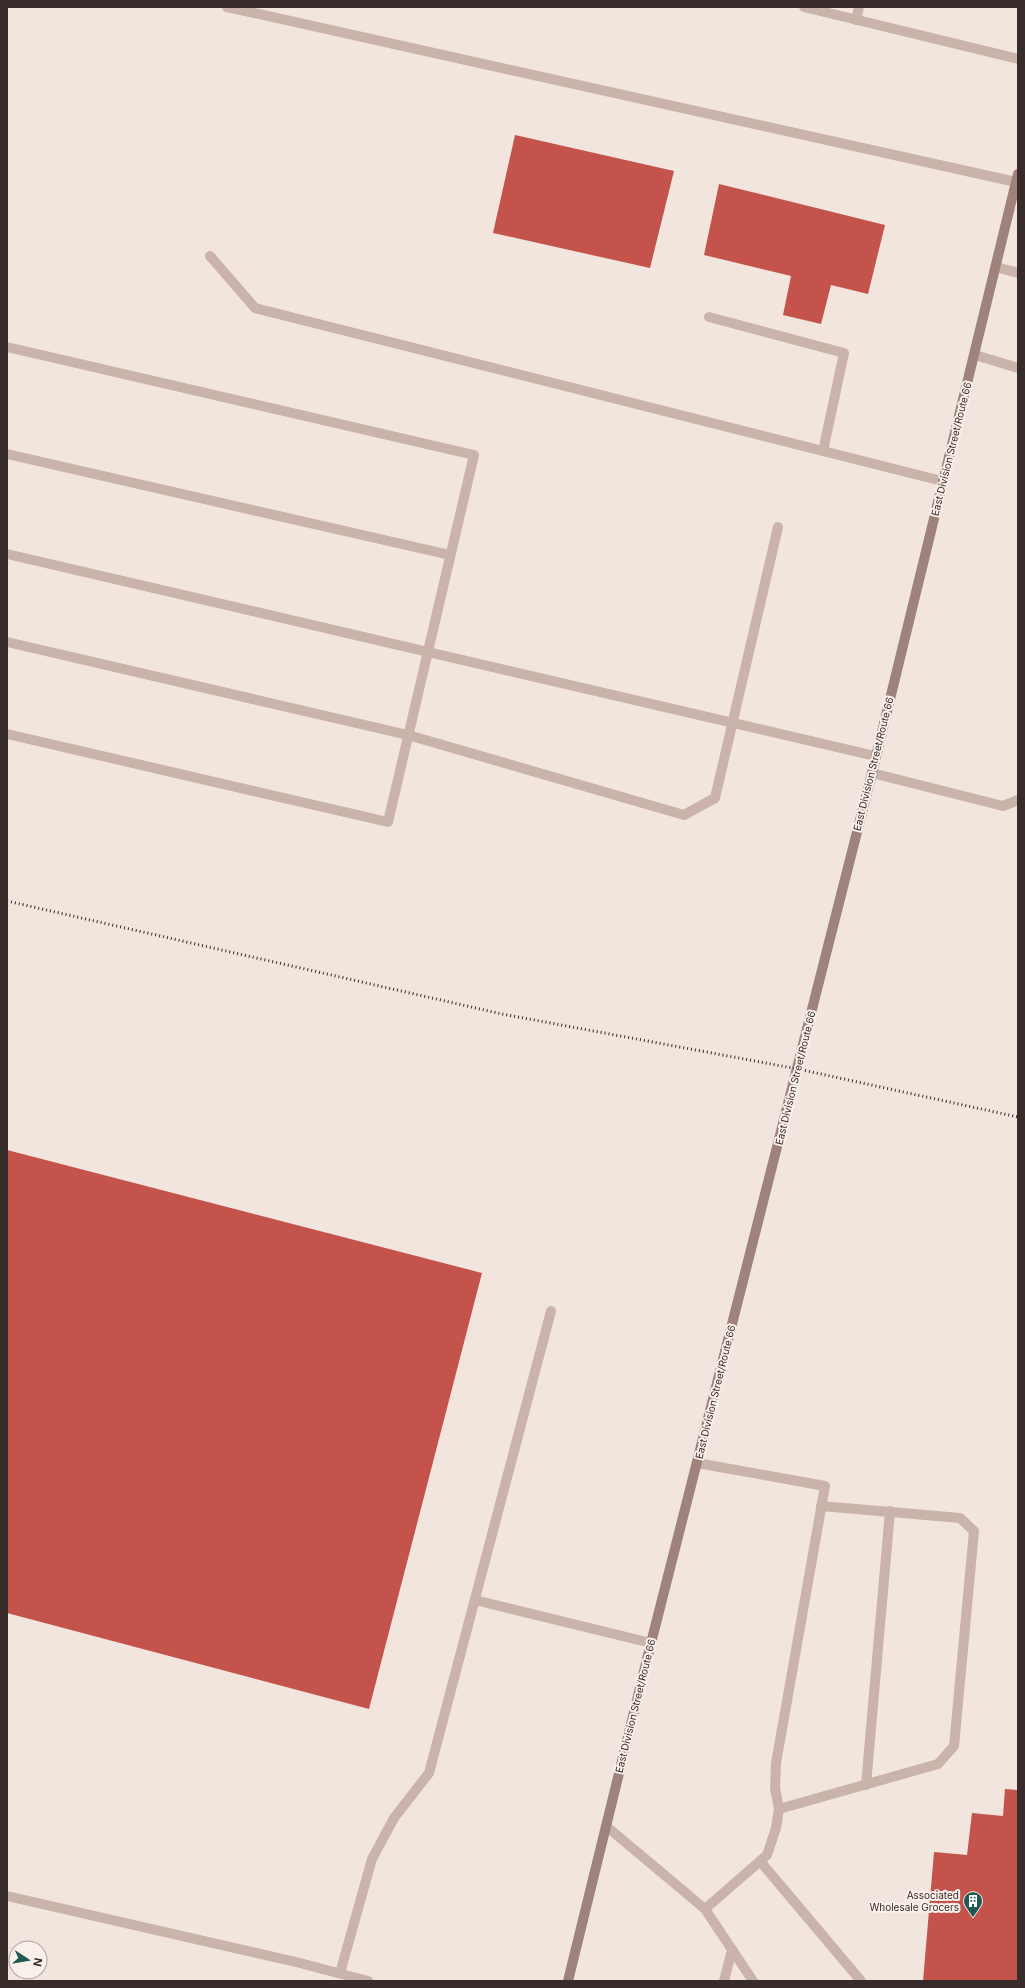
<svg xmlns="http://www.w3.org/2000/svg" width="1025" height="1988" viewBox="0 0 1025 1988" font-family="Inter,sans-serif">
<rect width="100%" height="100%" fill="#f2e5de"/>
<g fill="#c3534b">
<polygon points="515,135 674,171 650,268 493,233"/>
<polygon points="719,184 885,225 868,294 831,285 821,324 783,315 791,276 704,255"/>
<polygon points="7,1150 482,1273 369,1709 7,1613"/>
<polygon points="1005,1789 1018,1790 1018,1981 923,1981 934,1852 967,1855 972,1813 1003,1816"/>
</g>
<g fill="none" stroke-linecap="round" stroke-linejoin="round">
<g stroke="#cab3aa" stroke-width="10">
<polyline points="227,7 1016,182"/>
<polyline points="804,7 1018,59"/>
<polyline points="856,20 859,7"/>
<polyline points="210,256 255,308 942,481"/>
<polyline points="996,267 1018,273"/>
<polyline points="709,317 844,353 823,451"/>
<polyline points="7,347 474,455 388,822 7,734"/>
<polyline points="975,355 1018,368"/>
<polyline points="7,454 450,555"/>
<polyline points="7,554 875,756"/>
<polyline points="7,642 408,735 684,815 715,798 778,527"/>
<polyline points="872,773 1003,806 1018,800"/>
<polyline points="697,1463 825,1486 776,1763 775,1788 779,1809 776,1828 767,1855 705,1909"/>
<polyline points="475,1600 651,1643"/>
<polyline points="866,1785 890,1511"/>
<polyline points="779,1809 938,1764 954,1746 974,1531 960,1518 821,1506"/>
<polyline points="606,1826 705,1909 753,1981"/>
<polyline points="760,1861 861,1981"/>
<polyline points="7,1896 300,1963 368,1981"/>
<polyline points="340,1973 372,1859 394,1818 429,1773 551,1311"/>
<polyline points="724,1981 732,1950"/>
</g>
<polyline stroke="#9e827b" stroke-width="10" points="568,1981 651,1643 872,773 1018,174"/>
<polyline stroke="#382c2a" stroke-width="3" stroke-dasharray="1 3" stroke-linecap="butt" points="7,901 502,1014 798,1069 1018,1117"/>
</g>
<defs>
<g id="building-pin" transform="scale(1)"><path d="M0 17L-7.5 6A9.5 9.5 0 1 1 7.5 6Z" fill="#205952" stroke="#faf0eb"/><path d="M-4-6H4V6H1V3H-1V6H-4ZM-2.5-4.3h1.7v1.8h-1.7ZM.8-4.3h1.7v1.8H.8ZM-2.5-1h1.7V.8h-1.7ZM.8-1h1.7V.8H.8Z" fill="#fff"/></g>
</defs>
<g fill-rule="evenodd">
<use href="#building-pin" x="973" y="1901"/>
</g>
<g text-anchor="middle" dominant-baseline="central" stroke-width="4" stroke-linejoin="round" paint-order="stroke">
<g font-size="10" fill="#382c2a" stroke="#faf0eb">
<text transform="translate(951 449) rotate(-76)">East Division Street/Route 66</text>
<text transform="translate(873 764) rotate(-76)">East Division Street/Route 66</text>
<text transform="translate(795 1078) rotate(-76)">East Division Street/Route 66</text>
<text transform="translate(715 1392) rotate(-76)">East Division Street/Route 66</text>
<text transform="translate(635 1706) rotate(-76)">East Division Street/Route 66</text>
</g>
<g font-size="10" fill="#382c2a" stroke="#faf0eb" text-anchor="end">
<text x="959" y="1895">Associated<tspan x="959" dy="12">Wholesale Grocers</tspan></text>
</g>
</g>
<rect width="1025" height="1988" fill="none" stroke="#382c2a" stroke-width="16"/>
<g transform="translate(28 1960) rotate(102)"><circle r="19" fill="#faf0eb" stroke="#aca29e"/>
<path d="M0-3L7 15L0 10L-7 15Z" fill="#205952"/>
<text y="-6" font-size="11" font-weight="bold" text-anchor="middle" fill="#382c2a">N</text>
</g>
</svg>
